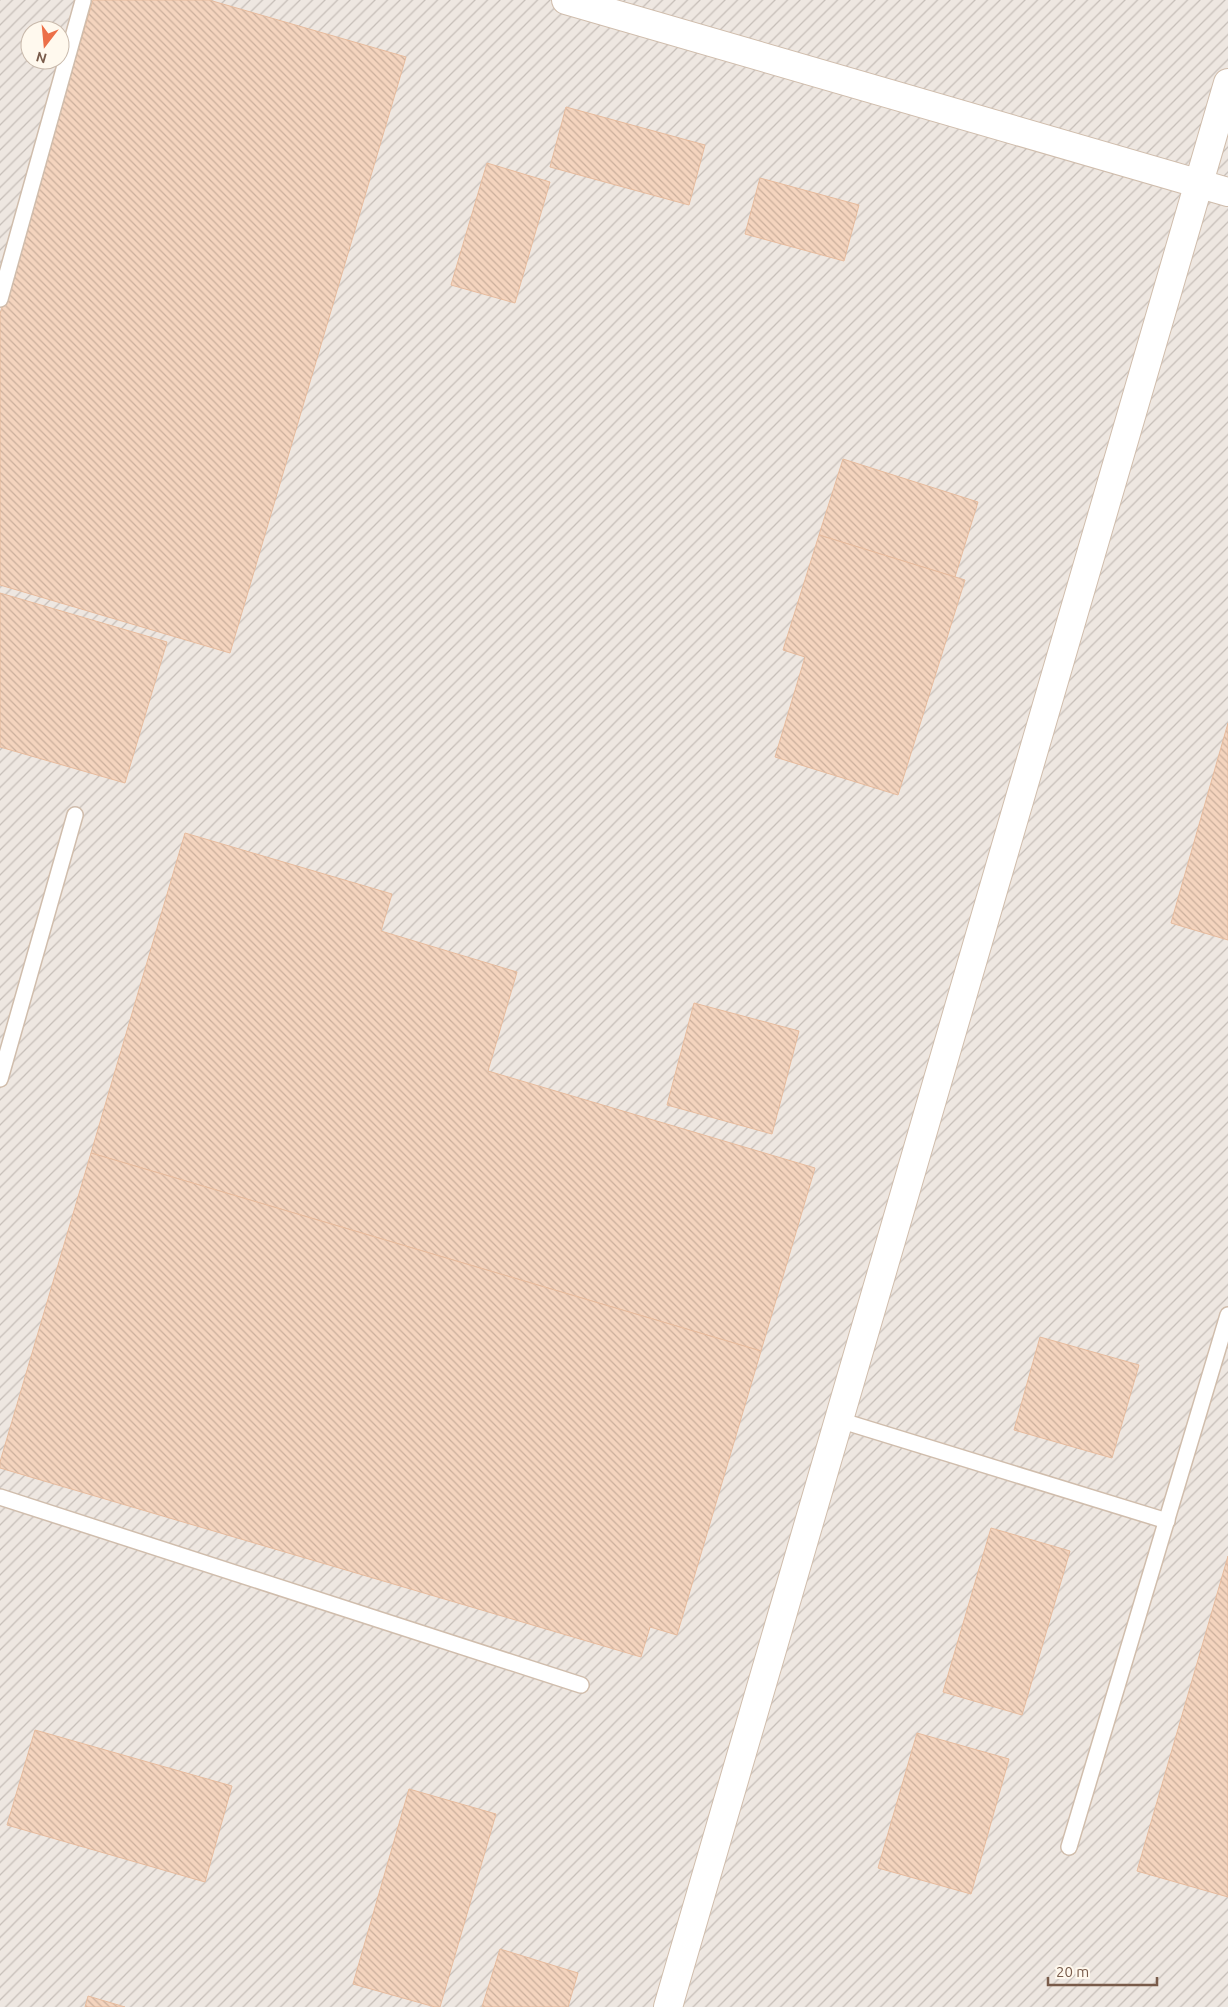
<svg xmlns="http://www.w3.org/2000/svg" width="1228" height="2007" viewBox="0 0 1228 2007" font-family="Ubuntu,sans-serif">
<defs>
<pattern id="industrial-furrows" width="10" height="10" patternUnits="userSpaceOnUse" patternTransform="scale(1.25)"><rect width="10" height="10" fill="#eee7e1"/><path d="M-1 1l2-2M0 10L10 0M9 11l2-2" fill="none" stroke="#c6beb8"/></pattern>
<pattern id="building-back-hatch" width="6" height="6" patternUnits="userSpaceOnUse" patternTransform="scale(1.25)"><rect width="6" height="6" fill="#f4d4be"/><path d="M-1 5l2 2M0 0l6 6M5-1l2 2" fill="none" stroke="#caaf9c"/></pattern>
</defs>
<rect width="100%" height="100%" fill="#fdf5e7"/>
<path fill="url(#industrial-furrows)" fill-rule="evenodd" d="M0 0H1228V2007H0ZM30 30H60V60H30Z"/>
<g fill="url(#building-back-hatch)" stroke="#e7bb9d">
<polygon points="93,0 209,0 406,57 230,653 0,585 0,314"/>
<polygon points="566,107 705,145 689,205 550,167"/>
<polygon points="487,163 550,182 515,303 451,285"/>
<polygon points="760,178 859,205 844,261 745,234"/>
<polygon points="843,459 978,502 955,577 819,535"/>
<polygon points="819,535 965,580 898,795 775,757 805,657 783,650"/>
<polygon points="0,593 167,642 125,783 0,747"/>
<polygon points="1228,723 1228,940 1171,923"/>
<polygon points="185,833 392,894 381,931 517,972 488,1071 815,1168 761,1351 91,1153"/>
<polygon points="694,1003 799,1031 772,1134 667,1105"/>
<polygon points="91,1153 761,1351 677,1635 650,1627 641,1657 0,1468 0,1462"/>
<polygon points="1040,1337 1139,1365 1112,1458 1014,1430"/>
<polygon points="991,1528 1070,1551 1022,1715 943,1692"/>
<polygon points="1228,1556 1228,1897 1137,1871"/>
<polygon points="35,1730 232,1786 205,1882 7,1825"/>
<polygon points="917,1733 1009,1759 971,1894 878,1868"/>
<polygon points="409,1789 496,1814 440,2007 435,2007 353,1984"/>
<polygon points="500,1949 578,1973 568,2007 482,2007"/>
<polygon points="88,1996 125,2007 85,2007"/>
</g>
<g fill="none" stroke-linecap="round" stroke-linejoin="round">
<g stroke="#d0bdac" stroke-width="18">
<g id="lane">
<polyline points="0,299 83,1"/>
<polyline points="0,1079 75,815"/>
<polyline points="839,1420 1167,1521"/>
<polyline points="0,1497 581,1685"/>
<polyline points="1069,1847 1228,1315"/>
</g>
</g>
<g stroke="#d0bdac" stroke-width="30">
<g id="street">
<polyline points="566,0 1228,192"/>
<polyline points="668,2007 1228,83"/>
</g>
</g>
<use href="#lane" stroke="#fff" stroke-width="15"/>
<use href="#street" stroke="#fff" stroke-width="28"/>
</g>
<g transform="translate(45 45) rotate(196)"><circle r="24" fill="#fff9ee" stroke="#c9baac"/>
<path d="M0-4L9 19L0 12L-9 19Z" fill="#ec6f48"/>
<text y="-8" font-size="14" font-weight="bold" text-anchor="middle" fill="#795b4a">N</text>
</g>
<path d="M1048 1977v8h109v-8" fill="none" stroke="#795b4a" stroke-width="2.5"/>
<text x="1056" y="1977" font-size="15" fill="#795b4a" stroke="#fff9ee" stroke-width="4" paint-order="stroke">20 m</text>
</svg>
